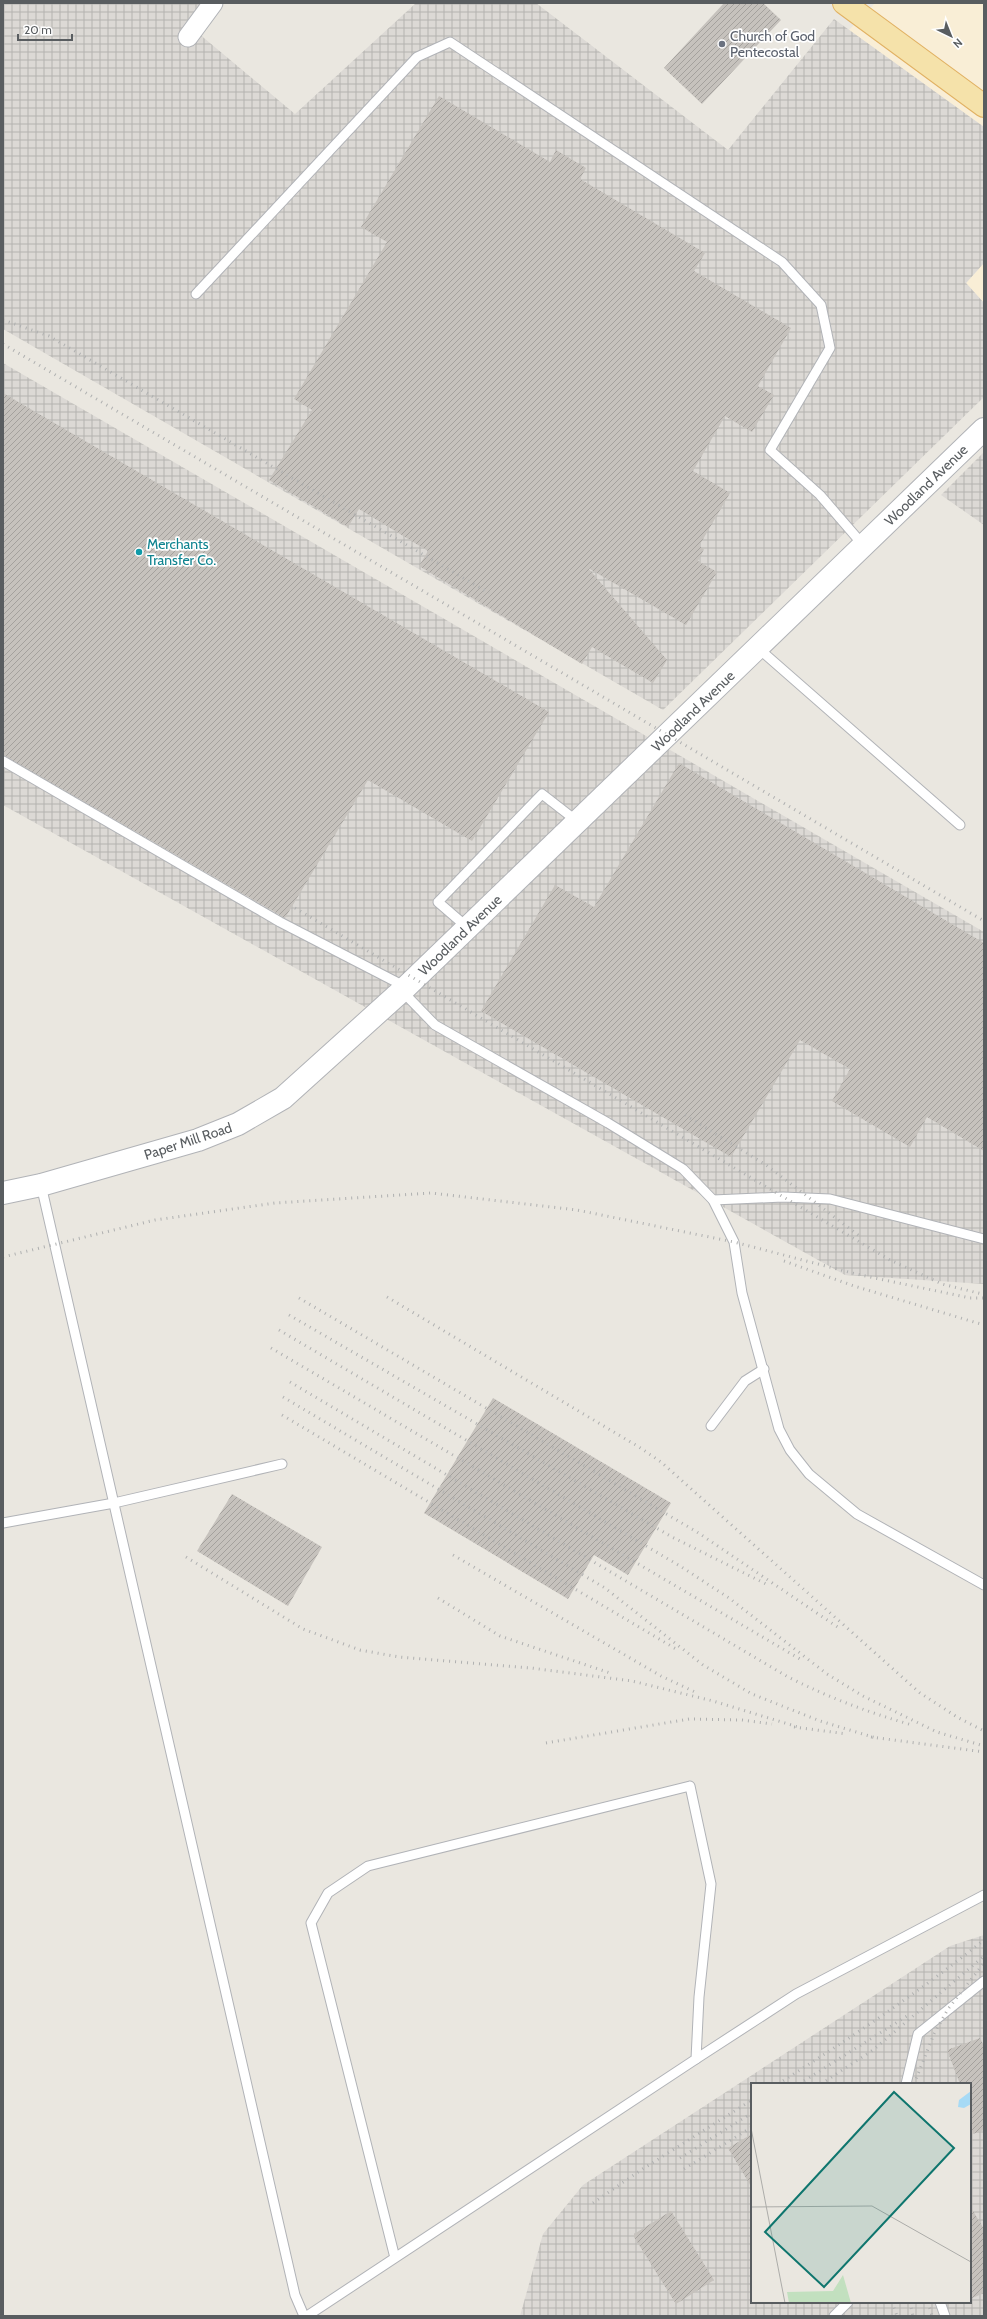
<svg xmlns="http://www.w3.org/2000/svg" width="987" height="2319" viewBox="0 0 987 2319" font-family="Cabin,sans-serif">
<defs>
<pattern id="industrial-grid" width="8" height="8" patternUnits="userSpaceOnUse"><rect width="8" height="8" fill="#dcd9d5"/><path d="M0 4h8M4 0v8" fill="none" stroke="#b5b3b0"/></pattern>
<pattern id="building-hatch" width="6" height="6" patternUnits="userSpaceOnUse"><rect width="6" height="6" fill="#c6c2bd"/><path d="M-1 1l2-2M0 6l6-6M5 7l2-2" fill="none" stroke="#a4a19d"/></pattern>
</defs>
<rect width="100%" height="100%" fill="#eae7e0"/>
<g fill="#f9eed6">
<polygon points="875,3 984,3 984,127 849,30"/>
<polygon points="984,263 984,303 966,283"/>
</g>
<g fill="url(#industrial-grid)" fill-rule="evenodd">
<polygon points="3,3 201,3 186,23 295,114 416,3 536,3 728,150 834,19 984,127 984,263 966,283 984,303 984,397 663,710 3,329"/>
<polygon points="3,363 984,932 984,1284 845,1275 3,805"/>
<polygon points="984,452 984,525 941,495"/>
<path d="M984 1935V2316H520L543 2234 583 2185 950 1946ZM752 2084H970V2302H752Z"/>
</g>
<g fill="url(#building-hatch)">
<polygon points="724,3 763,3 781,20 702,104 664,68"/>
<polygon points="439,96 550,162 556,150 586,168 580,179 705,253 694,271 791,328 758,386 774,395 752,432 725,416 693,471 730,493 699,546 704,549 698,561 717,572 686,625 588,568 667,660 653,683 592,647 582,664 419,566 428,551 359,509 348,527 269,480 312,410 294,399 387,242 361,227"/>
<polygon points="3,393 549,712 472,841 368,780 285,918 3,755"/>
<polygon points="679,763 984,943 984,1151 927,1117 910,1147 832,1101 850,1069 800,1040 731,1157 481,1011 555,885 594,907"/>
<polygon points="493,1398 671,1503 628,1575 594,1555 568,1599 424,1513"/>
<polygon points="232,1494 322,1547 288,1606 197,1551"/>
<polygon points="980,2038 984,2046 984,2130 970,2135 970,2084 960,2084 947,2050"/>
<polygon points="752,2134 752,2188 728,2148"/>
<polygon points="970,2206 984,2229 984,2293 970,2299"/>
<polygon points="671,2211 714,2280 676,2304 634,2237 634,2234"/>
</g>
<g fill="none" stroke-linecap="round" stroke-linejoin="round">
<g stroke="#b1b3b7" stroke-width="11">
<g id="service">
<polyline points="196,294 417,57 450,42 782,262 821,305 830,348 770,450 820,495 864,546"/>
<polyline points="758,648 960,825"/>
<polyline points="3,761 280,922 406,987"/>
<polyline points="468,928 438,902 542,794 578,822"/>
<polyline points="402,991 435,1025 608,1123 683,1169 713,1200 734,1242 742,1293 779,1429 790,1450 809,1474 857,1514 984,1585"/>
<polyline points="41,1185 295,2295 304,2316"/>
<polyline points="713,1200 783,1197 830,1199 984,1239"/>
<polyline points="711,1426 745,1381 764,1369"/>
<polyline points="3,1523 114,1503 282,1464"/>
<polyline points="696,2059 796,1994 984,1895"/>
<polyline points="906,2084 918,2034 984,1981"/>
<polyline points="940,2302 945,2316"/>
<polyline points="307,2316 696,2059 699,1997 711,1884 690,1786 368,1866 328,1893 311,1923 395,2258"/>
<polyline points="834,2316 848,2302"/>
</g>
</g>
<g stroke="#b1b3b7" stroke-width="21">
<polyline id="minor" points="188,37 213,3"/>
</g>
<g stroke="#b1b3b7" stroke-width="24">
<polyline id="tertiary" points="3,1193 41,1185 198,1140 238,1124 283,1098 406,987 984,429"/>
</g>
<g stroke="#e1b163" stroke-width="24">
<polyline id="primary" points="844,3 984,106"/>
</g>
<use href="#service" stroke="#fff" stroke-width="9"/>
<use href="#minor" stroke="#fff" stroke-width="19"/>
<use href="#tertiary" stroke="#fff" stroke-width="22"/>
<use href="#primary" stroke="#f5e2aa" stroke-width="22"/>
<g stroke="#afb0b0" stroke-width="3" stroke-dasharray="1 5" stroke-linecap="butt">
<polyline points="3,320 49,336 489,593"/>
<polyline points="3,344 984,921"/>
<polyline points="295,908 890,1260 942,1284 982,1294"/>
<polyline points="685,1115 766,1165 862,1238"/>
<polyline points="3,1257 155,1220 275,1203 431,1193 577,1210 734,1242 856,1274 970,1298 984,1298"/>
<polyline points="784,1261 854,1286 984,1325"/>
<polyline points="387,1297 639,1447 661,1462 920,1693 957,1717 984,1731"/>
<polyline points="299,1298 697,1532 839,1628"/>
<polyline points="289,1315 672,1537 768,1585"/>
<polyline points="279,1330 680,1566 729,1598 827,1674 863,1696 937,1732 984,1746"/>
<polyline points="271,1348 800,1659"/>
<path d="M290 1382 788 1677C830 1698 867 1712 912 1725"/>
<polyline points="283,1397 605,1588 703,1665 752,1694 820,1721 876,1738"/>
<polyline points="282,1415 676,1649"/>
<polyline points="453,1555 661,1676 695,1692"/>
<polyline points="186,1557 303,1629 360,1650 399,1657 531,1668 632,1681 713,1701 798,1727"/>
<polyline points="438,1598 500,1636 613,1674"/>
<polyline points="794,1727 847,1734"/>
<polyline points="871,1737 984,1752"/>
<polyline points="546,1743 689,1719 742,1720 772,1724"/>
<path d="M778 2084C849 2039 918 1993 984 1940"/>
<polyline points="799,2084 907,2016"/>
<polyline points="821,2084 873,2050 984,1956"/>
<polyline points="914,2084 934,2034 948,2009 984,1963"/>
<polyline points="680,2158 752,2113"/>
<polyline points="684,2169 752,2127"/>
<polyline points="593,2203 641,2170 752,2100"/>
<polyline points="892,2302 897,2316"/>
<polyline points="910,2302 913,2316"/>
<polyline points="928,2302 932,2316"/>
</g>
</g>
<circle fill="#6b7280" stroke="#fff" stroke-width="1.5" cx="722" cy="44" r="4"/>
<circle fill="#0f9aa8" stroke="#fff" stroke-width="1.5" cx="139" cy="552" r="4"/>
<g text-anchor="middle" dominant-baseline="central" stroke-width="3.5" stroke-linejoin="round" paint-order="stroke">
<g font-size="14" fill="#5b616d" stroke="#fff" text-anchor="start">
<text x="730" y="36">Church of God<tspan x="730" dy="16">Pentecostal</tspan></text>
</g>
<g font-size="14" fill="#595d60" stroke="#fff">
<text transform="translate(926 485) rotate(-44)">Woodland Avenue</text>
<text transform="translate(693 711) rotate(-44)">Woodland Avenue</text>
<text transform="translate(460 935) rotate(-44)">Woodland Avenue</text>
<text transform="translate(188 1141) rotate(-18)">Paper Mill Road</text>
</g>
<g font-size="14" fill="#0d838f" stroke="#fff" text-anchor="start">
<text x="147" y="544">Merchants<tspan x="147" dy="16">Transfer Co.</tspan></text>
</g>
</g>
<g transform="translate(751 2083)">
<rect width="220" height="220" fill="#eae7e0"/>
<path d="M92 192 100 220H38L36 209 82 208Z" fill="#c2e0bf"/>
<path d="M220 8V21L213 25 207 24 208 17Z" fill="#a6daf5"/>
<path fill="none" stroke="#acaca9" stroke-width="1" d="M0 45 34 220M0 124 121 123 220 179"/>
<path fill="#0f766e" fill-opacity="0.15" stroke="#0f766e" stroke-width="2" d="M143 9 203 65 73 204 14 149Z"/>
<rect width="220" height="220" fill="none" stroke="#595d60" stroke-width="2"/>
</g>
<rect width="987" height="2319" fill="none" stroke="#595d60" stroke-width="8"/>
<g transform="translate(951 36) rotate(137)" stroke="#ffffff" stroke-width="3" paint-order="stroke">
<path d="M0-3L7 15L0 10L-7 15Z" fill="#595d60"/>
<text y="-6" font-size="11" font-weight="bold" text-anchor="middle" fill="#595d60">N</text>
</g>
<path d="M18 34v6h54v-6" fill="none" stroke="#595d60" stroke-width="2"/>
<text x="24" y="34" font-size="12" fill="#595d60" stroke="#ffffff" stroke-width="3" paint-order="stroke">20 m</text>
</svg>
